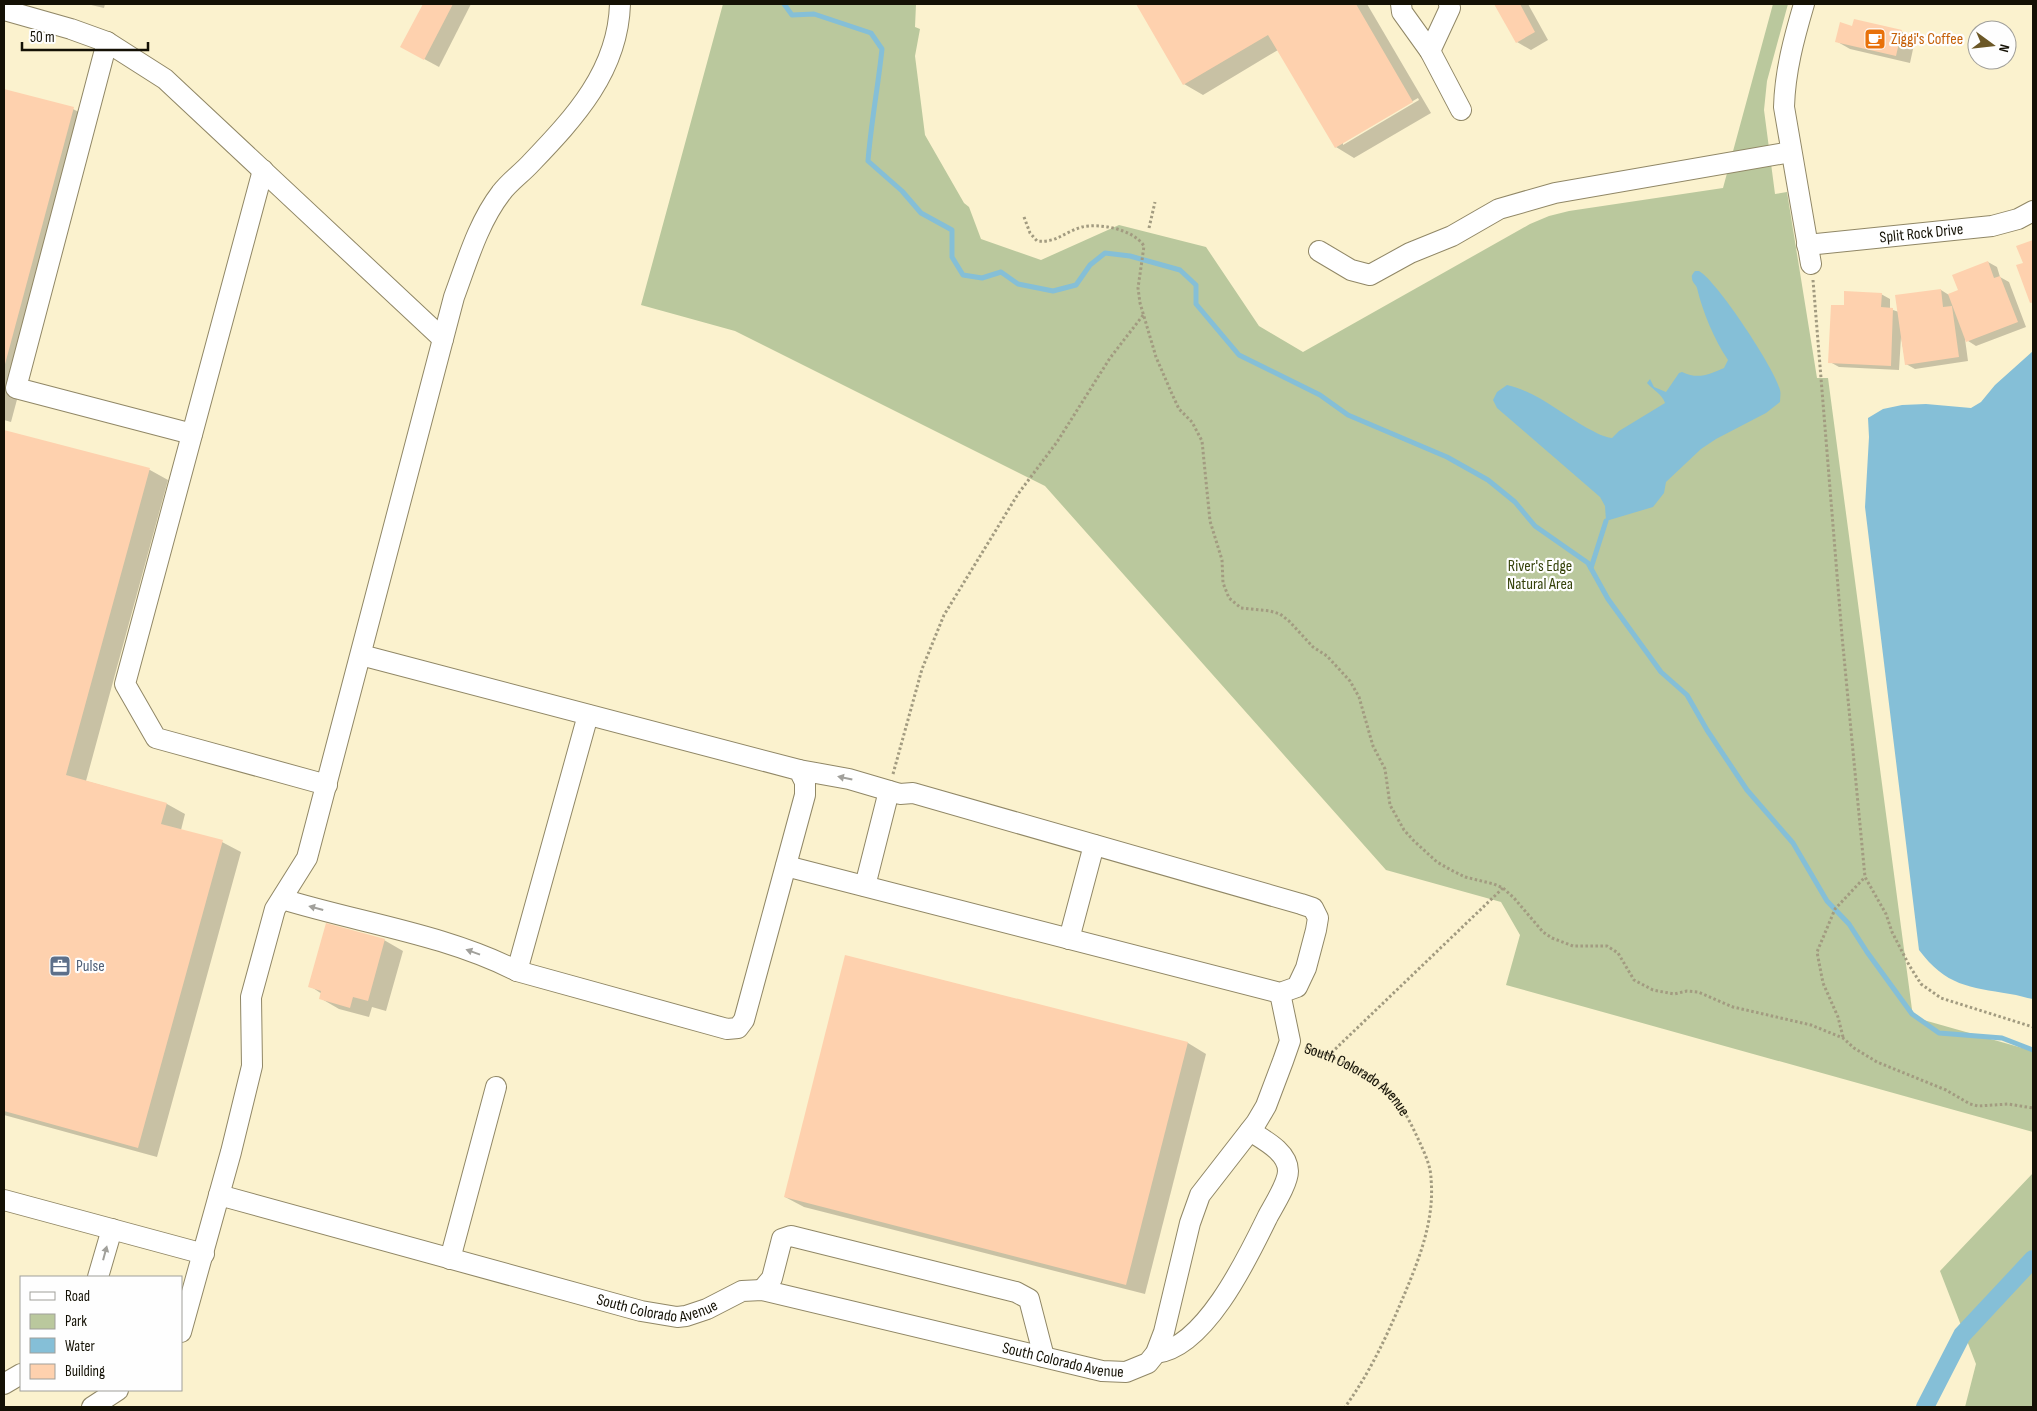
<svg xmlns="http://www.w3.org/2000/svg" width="2037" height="1411" viewBox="0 0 2037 1411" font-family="'Sofia Sans Condensed',sans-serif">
<rect width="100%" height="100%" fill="#fbf2ce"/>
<g fill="#bac89d">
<polygon points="723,4 916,4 915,27 920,29 915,56 925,135 964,203 969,207 981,239 1041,260 1119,225 1206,247 1259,326 1303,352 1530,224 1549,216 1569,211 1723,188 1773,4 1788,4 1767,81 1764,110 1775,194 1787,192 1817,378 1828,378 1913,1017 2033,1051 2033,1132 1506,985 1520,935 1501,902 1386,870 1045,486 735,331 641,305"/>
<polygon points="2033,1173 2033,1407 1965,1407 1976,1364 1940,1271"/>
</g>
<g fill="#85bfd7">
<path d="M1695 271H1699C1717 281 1775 369 1780 390 1781 394 1780 398 1780 402L1766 413 1716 439 1701 449 1666 482 1664 493 1653 507 1606 521 1605 506 1600 497 1497 408 1493 400 1497 392 1507 385C1537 392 1560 413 1587 428 1595 432 1603 437 1612 438L1619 431 1665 403C1662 394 1653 390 1647 383L1650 379 1654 387 1666 392 1679 373 1682 372C1699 380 1709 374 1724 368L1728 360C1714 339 1703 313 1697 288 1696 284 1692 283 1692 278 1691 275 1693 274 1695 271Z"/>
<path d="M2033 351V999C2026 998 2018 995 2010 994 1969 987 1946 986 1919 950L1865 507 1869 437 1868 418 1883 409 1902 405 1926 404 1971 408 1981 402 1995 385Z"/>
</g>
<g fill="#0003" fill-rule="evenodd">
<polygon points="87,4 105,4 104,8"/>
<polygon points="424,4 471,4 439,67 402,47"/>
<path d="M1137 4H1367L1431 113 1354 158 1336 147 1278 50 1203 95 1184 84ZM1418 98 1419 100 1343 145V142Z"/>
<polygon points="1495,4 1528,4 1548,40 1531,50 1517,42"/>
<polygon points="1853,27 1902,32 1915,40 1910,63 1850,49 1836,41"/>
<polygon points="4,90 73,109 92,119 11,422 4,420"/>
<polygon points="2033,241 2033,303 2031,302 2024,264 2018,247"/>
<polygon points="1988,262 1997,267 2000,277 2009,282 2026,327 1976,346 1965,339 1968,361 1915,369 1906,364 1901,337 1899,370 1839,367 1830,362 1845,307 1881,294 1890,299 1890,309 1899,312 1941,290 1949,295 1960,290"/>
<polygon points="4,432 150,470 168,480 86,781 167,804 185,814 181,830 222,842 241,852 157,1157 4,1115"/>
<polygon points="384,940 403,951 386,1011 372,1007 369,1017 339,1009 320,998 322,994 310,986"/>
<polygon points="846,956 1188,1043 1206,1054 1145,1294 804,1207 785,1197"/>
</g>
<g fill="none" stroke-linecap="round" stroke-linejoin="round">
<g stroke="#85bfd7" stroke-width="5">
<path d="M784 4 792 15 814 14 871 33 882 49C878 87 871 123 868 161L902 191 921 213 952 230V257L963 275 982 278 1001 272 1018 284 1053 291 1076 285 1090 265 1105 253 1130 256 1180 270 1196 285V304L1239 355 1320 395 1348 415 1447 457 1488 480 1515 502 1535 526 1588 563 1608 599 1661 672 1687 695 1707 730 1747 790 1793 843 1827 901 1849 924 1867 952 1912 1014 1939 1033 2002 1038 2033 1050"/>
<polyline points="1591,568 1606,521"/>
</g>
<polyline stroke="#85bfd7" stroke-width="18" points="1925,1407 1962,1335 2033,1259"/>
</g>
<g fill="#fed1ae">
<polygon points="423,4 453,4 424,60 400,47"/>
<polygon points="1136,4 1356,4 1413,102 1335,148 1268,35 1183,85"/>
<polygon points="1494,4 1520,4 1535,32 1516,43"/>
<polygon points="1854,19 1902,30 1896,56 1835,42 1840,22 1852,26"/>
<polygon points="4,89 74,107 4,368"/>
<polygon points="2033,240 2033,302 2030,303 2016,265 2023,263 2016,246"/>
<polygon points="1988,261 1994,278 2000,276 2018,322 1966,342 1948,294 1958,290 1952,275"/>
<polygon points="1941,289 1943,307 1952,306 1959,357 1905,365 1895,295"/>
<polygon points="1844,291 1882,293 1881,307 1893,308 1891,366 1828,363 1831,305 1844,305"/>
<polygon points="4,430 150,468 66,775 167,803 161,824 223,840 138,1148 4,1111"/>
<polygon points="326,923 385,939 368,1001 353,997 350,1008 319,999 321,991 308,987"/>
<polygon points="845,955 1188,1042 1126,1285 784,1197"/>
</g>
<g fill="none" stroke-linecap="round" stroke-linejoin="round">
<g stroke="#908766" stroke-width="22">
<g id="minor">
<polyline points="1401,4 1402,12 1430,51 1461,110"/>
<path d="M1804 4C1794 38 1785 71 1784 107L1811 264"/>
<polyline points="4,10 71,29 107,42 165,79 443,339"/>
<polyline points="107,42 16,388 192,434"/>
<polyline points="1430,51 1450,8 1449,4"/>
<polyline points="263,170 125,684 156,738 327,785"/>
<path id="s2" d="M1807 245 1992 226 2018 219 2033 211"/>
<polyline points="1319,251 1351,270 1370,275 1410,253 1452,236 1499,209 1555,193 1791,152"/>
<polyline points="786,866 1280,993 1297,987 1306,968 1316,930 1318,918 1313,908 1301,904 913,793 900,794 849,779 799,770"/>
<polyline points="865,886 889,791"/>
<path d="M282 899C360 923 444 934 517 971L727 1029 738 1028 744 1020 805 795V782L799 770 361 655"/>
<polyline points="1069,939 1094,845"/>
<polyline points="517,971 588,715"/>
<path id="s3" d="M219 1195 641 1311 677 1317 686 1316 707 1309 742 1291 762 1290 1102 1371 1126 1372 1148 1363 1156 1353 1164 1332 1190 1223 1200 1195 1256 1123 1266 1106 1283 1061 1290 1041 1280 993"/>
<polyline points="4,1200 204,1254"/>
<polyline points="450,1259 496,1087"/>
<polyline points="98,1277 112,1229"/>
<polyline points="762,1290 772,1278 782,1239 791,1236 1016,1292 1029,1299 1044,1357"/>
<path d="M181 1332 231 1152 252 1066 251 997 275 909 307 858 454 297C467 262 478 223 501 193 509 182 522 173 531 163 575 117 618 71 620 4"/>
<path d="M1156 1353C1205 1348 1248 1257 1268 1216 1274 1205 1288 1183 1288 1171 1288 1152 1264 1140 1250 1131"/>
<polyline points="4,1384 21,1374"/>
<polyline points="92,1407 118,1390"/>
</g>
</g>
<g stroke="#a29b80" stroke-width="3" stroke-dasharray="2.5 2.5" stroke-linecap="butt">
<path d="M1024 217 1030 233 1037 241C1057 243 1064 232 1082 227 1100 223 1133 229 1144 246L1138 288 1140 303 1156 357 1172 394 1179 409 1192 422 1202 441 1210 521 1222 560 1223 583 1229 598 1241 608 1270 611 1280 614 1289 621 1313 647 1327 656 1350 681 1359 697 1373 746 1385 769 1390 805 1404 830 1414 841 1437 862 1451 870 1465 877 1494 884 1503 888 1514 898 1543 932 1552 938 1573 946H1607L1618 953 1634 980 1653 990 1674 994 1687 991 1698 992 1733 1007 1811 1025 1843 1038 1854 1048 1877 1062 1946 1090 1970 1104 1978 1106 2008 1104 2033 1108"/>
<polyline points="1149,228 1155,202"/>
<polyline points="1813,280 1842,636 1865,877 1886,914 1892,932 1909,965 1921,984 1941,998 2033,1027"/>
<polyline points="893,774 922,669 944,615 1018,494 1057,442 1110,358 1144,314"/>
<polyline points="1843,1037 1838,1017 1823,983 1817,952 1835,909 1865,877"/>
<path id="s1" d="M1305 1048C1334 1056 1369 1072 1391 1094 1404 1108 1412 1126 1420 1143 1425 1154 1431 1167 1431 1179 1435 1221 1418 1262 1402 1300 1386 1338 1369 1374 1345 1407"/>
<polyline points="1328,1056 1503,888"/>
</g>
<use href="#minor" stroke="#fff" stroke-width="20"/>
</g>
<defs><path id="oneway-solid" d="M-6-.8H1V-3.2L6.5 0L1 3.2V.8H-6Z" transform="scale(1.25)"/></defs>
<g fill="#a1a09b">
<use href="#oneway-solid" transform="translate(845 778) rotate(-168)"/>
<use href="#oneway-solid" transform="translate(316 908) rotate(-165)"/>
<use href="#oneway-solid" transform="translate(473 952) rotate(-160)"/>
<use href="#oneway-solid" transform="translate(105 1253) rotate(-75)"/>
</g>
<defs>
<g id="cafe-square" transform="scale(1.125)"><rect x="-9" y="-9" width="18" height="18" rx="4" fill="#e8710a" stroke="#fefefe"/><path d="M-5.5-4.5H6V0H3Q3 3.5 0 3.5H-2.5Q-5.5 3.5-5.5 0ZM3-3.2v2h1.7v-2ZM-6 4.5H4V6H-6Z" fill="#fff"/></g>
<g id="office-square" transform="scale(1.125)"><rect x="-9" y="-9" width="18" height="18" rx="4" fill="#5c6f8a" stroke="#fefefe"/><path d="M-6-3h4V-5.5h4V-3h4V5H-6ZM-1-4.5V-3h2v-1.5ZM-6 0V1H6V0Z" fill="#fff"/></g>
</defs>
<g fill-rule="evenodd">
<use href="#cafe-square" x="1875" y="39"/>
<use href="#office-square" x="60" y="966"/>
</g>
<g text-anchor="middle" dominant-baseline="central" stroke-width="4.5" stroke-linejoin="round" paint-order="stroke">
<g font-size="16" fill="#c56008" stroke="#fefefe" text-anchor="start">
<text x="1891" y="39">Ziggi's Coffee</text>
</g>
<g font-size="16" fill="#141105" stroke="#fefefe">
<text stroke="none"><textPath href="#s2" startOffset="115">Split Rock Drive</textPath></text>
<text stroke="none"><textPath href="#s1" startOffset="62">South Colorado Avenue</textPath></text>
<text stroke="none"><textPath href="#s3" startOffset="454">South Colorado Avenue</textPath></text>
<text stroke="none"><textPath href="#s3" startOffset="874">South Colorado Avenue</textPath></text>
</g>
<g font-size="16" fill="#35420a" stroke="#fefefe">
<text x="1540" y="566">River's Edge<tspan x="1540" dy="18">Natural Area</tspan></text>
</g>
<g font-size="16" fill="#4e5e75" stroke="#fefefe" text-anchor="start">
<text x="76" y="966">Pulse</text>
</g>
</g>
<rect width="2037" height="1411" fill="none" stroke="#141105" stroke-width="10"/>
<rect x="20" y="1276" width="162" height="115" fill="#fefefe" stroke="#a09f9a"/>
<rect x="30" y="1292" width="25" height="8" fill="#ffffff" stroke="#a09f9a"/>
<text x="65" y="1301" font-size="15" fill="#141105">Road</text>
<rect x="30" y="1314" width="25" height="15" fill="#bac89d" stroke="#a09f9a"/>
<text x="65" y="1326" font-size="15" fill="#141105">Park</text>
<rect x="30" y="1338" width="25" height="15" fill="#85bfd7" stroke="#a09f9a"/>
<text x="65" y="1351" font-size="15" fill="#141105">Water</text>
<rect x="30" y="1364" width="25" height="15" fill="#fed1ae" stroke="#a09f9a"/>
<text x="65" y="1376" font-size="15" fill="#141105">Building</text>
<g transform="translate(1992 45) rotate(105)"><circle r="24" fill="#fefefe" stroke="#a09f9a"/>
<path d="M0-4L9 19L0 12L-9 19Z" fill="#6b5726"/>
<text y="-8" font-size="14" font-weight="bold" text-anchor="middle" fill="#141105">N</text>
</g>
<path d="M22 42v8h126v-8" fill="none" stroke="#141105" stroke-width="2.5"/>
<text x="30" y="42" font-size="15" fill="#141105" stroke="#fefefe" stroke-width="4" paint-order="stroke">50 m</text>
</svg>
